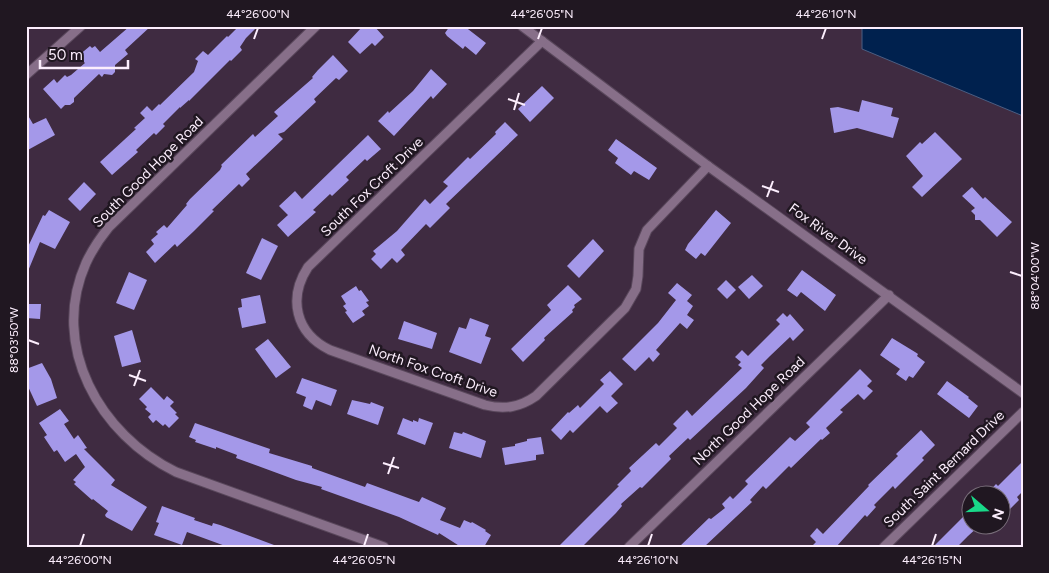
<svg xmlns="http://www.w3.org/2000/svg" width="1049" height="573" viewBox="0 0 1049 573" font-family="Figtree,sans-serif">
<rect width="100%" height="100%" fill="#3f2b41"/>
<polygon fill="#00214e" stroke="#4c5e82" points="862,26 1023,26 1023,116 862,49"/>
<g fill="#a498e9">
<polygon points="130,26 151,26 125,50 128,54 115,65 115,72 112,75 104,74 102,77 99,74 74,98 74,102 70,105 65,105 61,109 43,89 54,79 57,83 65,75 67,77 71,75 85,63 78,56 90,46 92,48 95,46 100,52"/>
<polygon points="239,26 258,26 246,38 240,47 242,50 231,61 230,60 189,101 189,100 180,108 180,107 163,124 165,126 156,135 154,133 136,150 138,152 112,175 100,162 136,129 134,128 145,118 140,113 147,106 152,111 159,104 160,105 194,72 198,61 195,59 203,51 208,55 227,36 228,37"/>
<polygon points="363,26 374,26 384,37 375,46 372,43 360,54 348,42"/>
<polygon points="450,26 464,26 486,43 476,55 465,46 463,49 447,36 445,33"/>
<polygon points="333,55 348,71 339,80 336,78 314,99 316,102 284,132 278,134 283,139 246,174 250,179 242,187 239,184 212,210 214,211 194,231 177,247 175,244 155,263 146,252 154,244 151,240 158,234 156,232 164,225 167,228 187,205 186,204 190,199 220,170 222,166 221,165 253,134 255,137 278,116 274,112 313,78 312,77 318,70"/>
<polygon points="431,69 447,84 433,99 431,96 394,136 378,121 388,111 389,113 413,91"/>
<polygon points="542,86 554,98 530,122 518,109"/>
<polygon points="862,100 893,108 891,116 899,118 893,138 857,128 834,133 830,108 838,107 859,112"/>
<polygon points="26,112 33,124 46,118 55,135 26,151"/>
<polygon points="505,122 518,135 446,204 450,208 430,228 426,224 401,250 405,255 397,263 392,258 381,269 371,259 376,254 373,251 397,231 425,199 430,204 448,186 443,182 468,157 470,159 496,134 495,132"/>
<polygon points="935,132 962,159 922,197 912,187 923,176 906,156 920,142 922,144"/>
<polygon points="368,135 381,149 367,161 365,159 346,177 349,180 332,196 330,194 313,210 316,212 288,237 277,225 288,215 279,206 295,191 302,199"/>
<polygon points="616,139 657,168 649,180 634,171 631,175 615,163 618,158 608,150"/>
<polygon points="84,182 96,194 80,211 68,199"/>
<polygon points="972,187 983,199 985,197 1012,222 997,237 980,220 975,220 975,215 971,211 975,208 962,196"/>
<polygon points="49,210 70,222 55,249 40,242 26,276 26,251 43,215 45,216"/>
<polygon points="716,210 731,223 705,256 701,253 696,259 685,250 688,244"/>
<polygon points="262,238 278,246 261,280 246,273"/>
<polygon points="593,239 604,251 579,278 567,266"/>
<polygon points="802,270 836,295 825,311 801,292 797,297 787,290"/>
<polygon points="129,272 147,280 134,310 116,303"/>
<polygon points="752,275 763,286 749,299 738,287"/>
<polygon points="726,280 736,290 727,299 717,289"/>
<polygon points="677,283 692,295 687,301 693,306 687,315 694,320 687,329 680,323 656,350 660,354 653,362 649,357 635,371 622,359 658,323 676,300 668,293"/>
<polygon points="568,285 582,299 574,305 575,307 572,310 573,312 544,338 545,340 523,362 511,349 551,310 547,305"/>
<polygon points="356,286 359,291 361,290 369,301 366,302 369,306 362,311 365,315 353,323 345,312 347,311 343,306 346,304 341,296"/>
<polygon points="260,295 266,323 242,328 238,308 242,307 241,299"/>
<polygon points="26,304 41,304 40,319 26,318"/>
<polygon points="783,313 787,317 790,314 804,330 793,341 790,337 770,356 761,365 764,368 746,388 690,440 688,438 669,456 671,459 642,488 640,487 621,504 622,506 616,513 582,547 558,547 619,486 617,485 631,471 629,468 656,443 659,446 677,428 673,424 687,410 692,416 742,368 738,365 741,362 735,357 742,350 748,356 780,324 776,320"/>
<polygon points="470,318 489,325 485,336 491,338 481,364 449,352 459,327 466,329"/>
<polygon points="404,321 437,333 432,349 398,339"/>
<polygon points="132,330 141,362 122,367 114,336"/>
<polygon points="892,338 915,352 918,354 917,356 925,362 913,378 909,376 906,381 896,374 900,369 880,355"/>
<polygon points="268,339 291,367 276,378 255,349"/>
<polygon points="42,363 51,379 57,398 37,406 26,382 26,369"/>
<polygon points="860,369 872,381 867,386 873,391 864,400 858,394 840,410 843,412 826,428 830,433 822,440 821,439 791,468 789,466 766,489 763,486 750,500 752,502 704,547 679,547 709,518 711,519 725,508 722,504 730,496 733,499 748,484 745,481 790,437 795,441 810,427 806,423"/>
<polygon points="610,371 623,384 611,396 618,403 607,413 600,406 573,433 570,430 561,440 551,430 568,412 569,413 578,405 580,408 604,384 600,380"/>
<polygon points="302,378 337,390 331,406 316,400 312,410 303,406 306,397 296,393"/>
<polygon points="947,381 969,397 968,398 978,406 969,418 937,394"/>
<polygon points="151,387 164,400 167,396 174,402 170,406 177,413 175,414 179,418 169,428 165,424 163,426 156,420 153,423 148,417 151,414 145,409 147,407 139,399"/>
<polygon points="352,400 370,404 371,402 384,407 378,425 347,414"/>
<polygon points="60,409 69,421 64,424 74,439 78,435 87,448 84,449 115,480 111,485 147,507 132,531 106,517 105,515 108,511 93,499 92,500 74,484 76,482 73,480 85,467 76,454 65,462 57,450 54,452 44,437 47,435 39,423"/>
<polygon points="403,418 413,422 413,420 418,422 419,418 433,423 425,445 397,434"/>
<polygon points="195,423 270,449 269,453 312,466 312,468 365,487 367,483 419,502 422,497 446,508 440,520 460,528 464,520 471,523 472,522 486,530 485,531 491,535 484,547 461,547 439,533 438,535 399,517 321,489 322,487 296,480 236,458 237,455 216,447 216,449 195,442 196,440 189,437"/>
<polygon points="921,430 935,445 922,458 924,460 895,489 893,486 874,505 876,507 867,517 865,515 836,547 811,547 816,542 810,536 817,528 823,534 869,486 868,485 898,456 896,454"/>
<polygon points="454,432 462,434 463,432 486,441 481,458 449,448"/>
<polygon points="541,437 544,454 536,455 536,460 505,465 502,448 515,446 515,444 527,441 527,439"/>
<polygon points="1023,461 1023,491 1017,497 1019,500 1002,517 1002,496 985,496 996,484 998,486"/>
<polygon points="162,506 195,518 194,520 212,526 213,523 220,525 274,545 274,547 228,547 187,532 182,545 154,535 159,523 156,522"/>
<polygon points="972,508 972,526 979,526 968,536 957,547 933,547"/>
</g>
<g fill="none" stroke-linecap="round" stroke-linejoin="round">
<g stroke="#59475b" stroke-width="11">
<g id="minor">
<path d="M316 26 109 227C100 238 92 250 86 263 49 346 100 435 176 472L384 547"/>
<polyline points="522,26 708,166 1023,393"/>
<path d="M542 41 308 267C288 298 295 333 330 350L485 405C505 410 520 407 536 396L625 308 636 289 638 276 639 249 647 230 708 166"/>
<polyline points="26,75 81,26"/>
<polyline points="629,547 889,295"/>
<polyline points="884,547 1023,412"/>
</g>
</g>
<use href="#minor" stroke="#876f89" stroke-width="9"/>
</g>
<path fill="none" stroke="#fceefd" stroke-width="2" d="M254 39 258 28M538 39 542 28M822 39 826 28M508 99 525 105M514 110 519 93M762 186 779 192M767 197 773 181M1010 272 1022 276M28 340 39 344M129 375 146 381M134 386 140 370M383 463 399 468M388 474 394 457M80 546 84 534M364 546 368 534M648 546 652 534M932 546 936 534"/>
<g text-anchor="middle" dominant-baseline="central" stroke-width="5" stroke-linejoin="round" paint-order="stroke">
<g font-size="14" fill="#fceefd" stroke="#201721">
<text transform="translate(148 172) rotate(-45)">South Good Hope Road</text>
<text transform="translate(372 187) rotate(-44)">South Fox Croft Drive</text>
<text transform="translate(828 234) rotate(36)">Fox River Drive</text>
<text transform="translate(433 371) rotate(19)">North Fox Croft Drive</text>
<text transform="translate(749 411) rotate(-44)">North Good Hope Road</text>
<text transform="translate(944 469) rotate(-44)">South Saint Bernard Drive</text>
</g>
</g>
<rect width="1049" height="573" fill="none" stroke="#201721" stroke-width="55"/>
<g transform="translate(986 510) rotate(109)"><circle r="24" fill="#201721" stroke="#786d79"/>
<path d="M0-4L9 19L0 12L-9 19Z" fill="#19d989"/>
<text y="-8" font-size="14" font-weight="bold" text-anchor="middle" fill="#fceefd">N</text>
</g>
<path d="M40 60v8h88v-8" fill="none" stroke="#fceefd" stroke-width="2.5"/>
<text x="48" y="60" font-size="15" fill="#fceefd" stroke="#201721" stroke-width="4" paint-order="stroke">50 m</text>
<rect x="28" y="28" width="994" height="518" fill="none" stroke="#fceefd" stroke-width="2"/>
<g font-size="12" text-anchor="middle" fill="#fceefd">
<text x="258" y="18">44°26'00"N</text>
<text x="542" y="18">44°26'05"N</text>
<text x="826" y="18">44°26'10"N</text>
<text transform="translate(1035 276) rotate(-90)" y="4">88°04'00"W</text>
<text transform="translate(14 340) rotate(-90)" y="4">88°03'50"W</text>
<text x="80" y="564">44°26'00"N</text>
<text x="364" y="564">44°26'05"N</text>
<text x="648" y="564">44°26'10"N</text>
<text x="932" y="564">44°26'15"N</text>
</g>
</svg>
